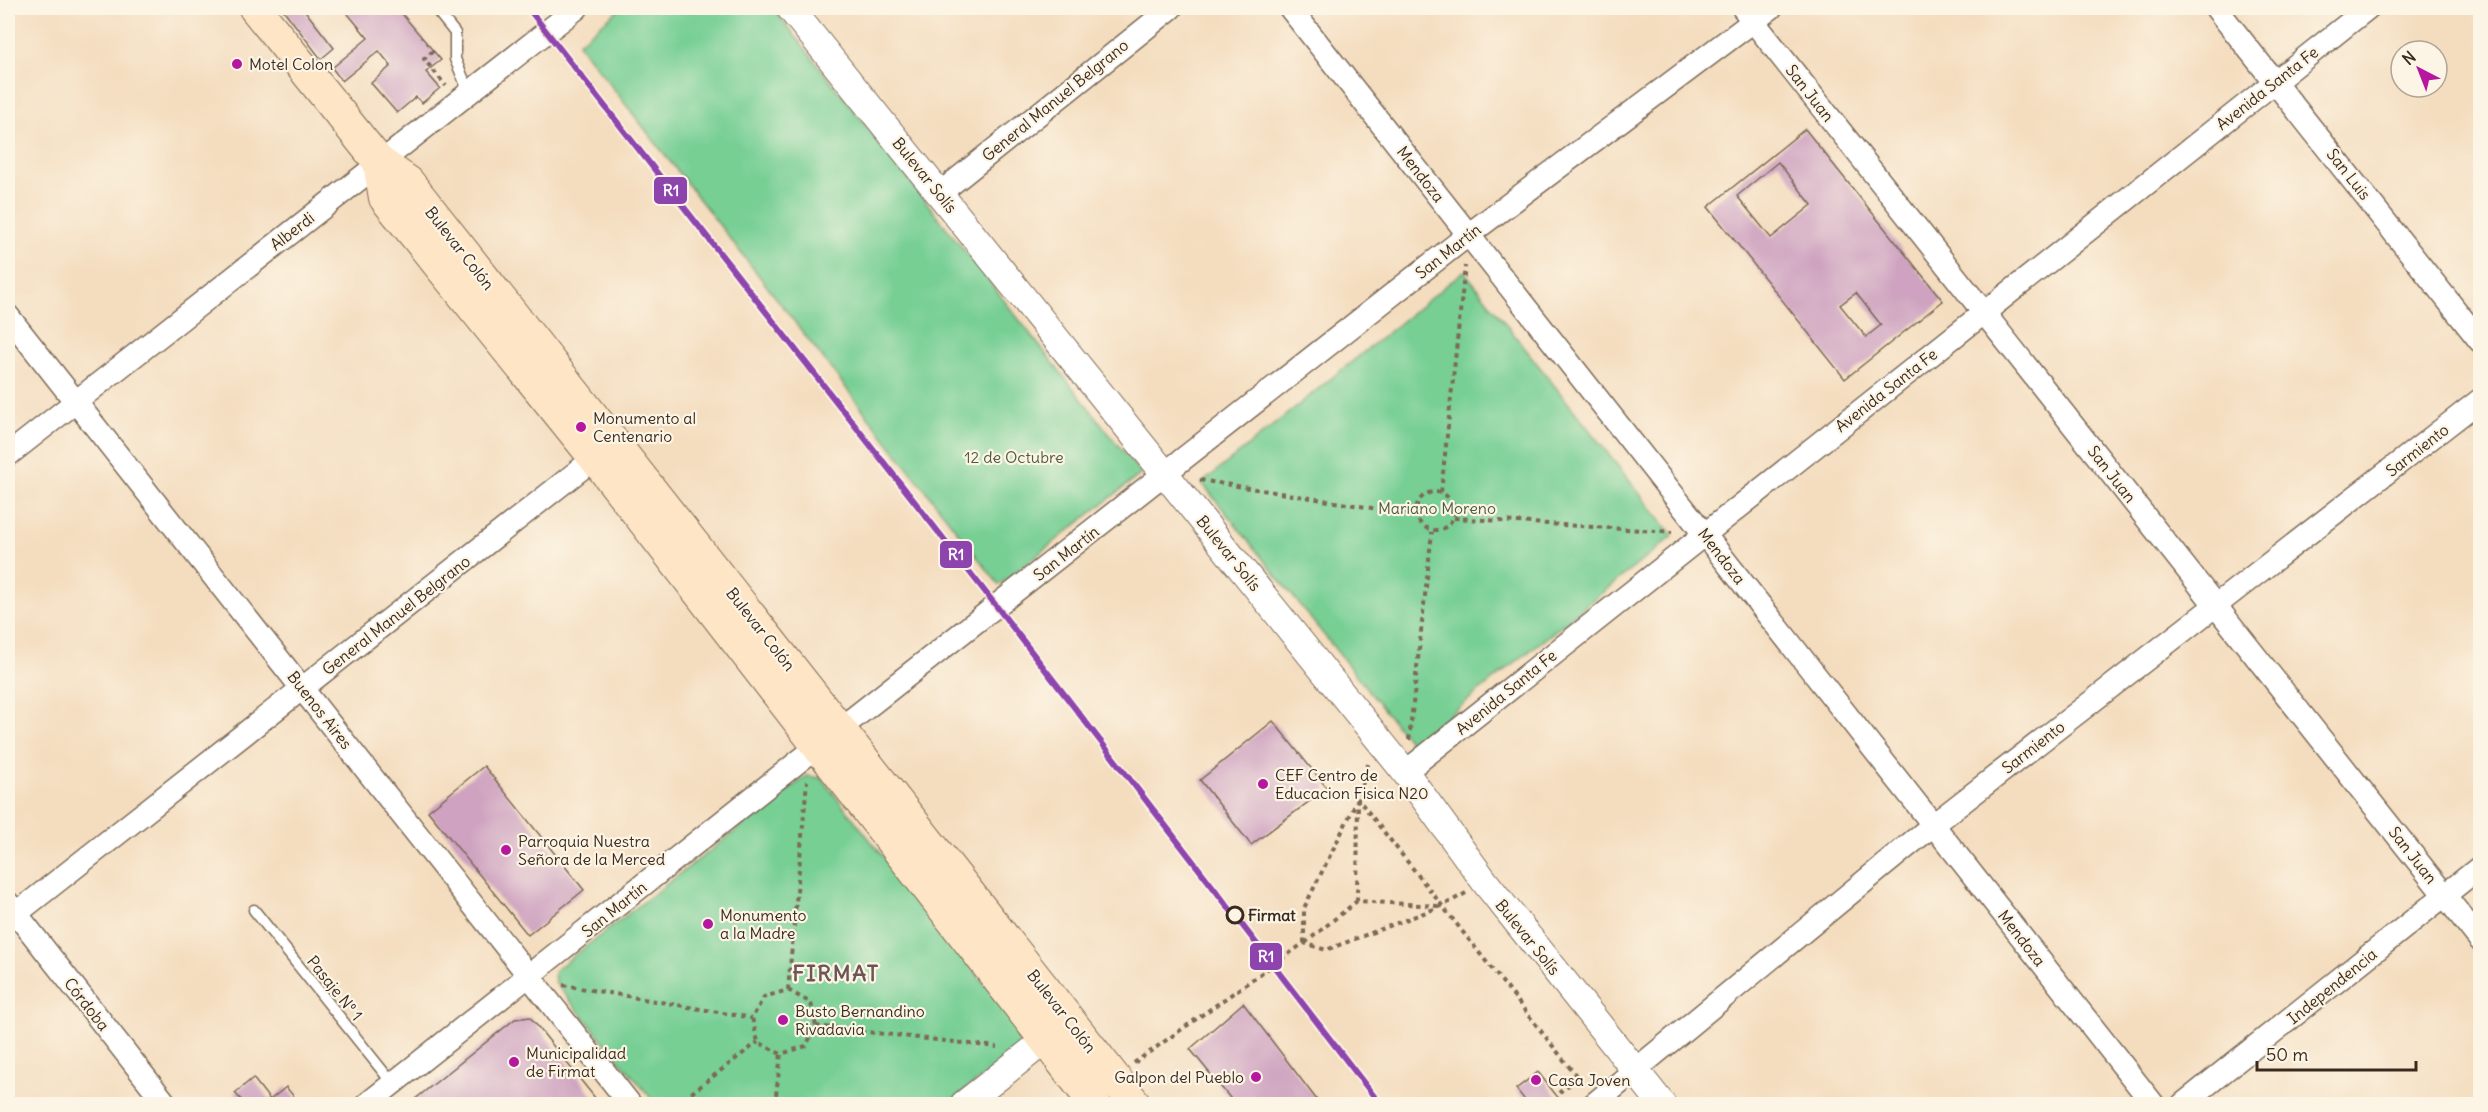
<svg xmlns="http://www.w3.org/2000/svg" width="2488" height="1112" viewBox="0 0 2488 1112" font-family="Delius,sans-serif">
<rect width="100%" height="100%" fill="#fcf5e5"/>
<filter id="ink" filterUnits="userSpaceOnUse"><feTurbulence type="fractalNoise" baseFrequency=".0167" numOctaves="2"/><feDisplacementMap in="SourceGraphic" scale="12" xChannelSelector="R" yChannelSelector="G"/><feConvolveMatrix kernelMatrix="1 2 1 2 8 2 1 2 1" color-interpolation-filters="sRGB"/></filter>
<filter id="wash" filterUnits="userSpaceOnUse"><feTurbulence type="fractalNoise" baseFrequency=".008" numOctaves="4" result="noise"/><feDisplacementMap in="SourceGraphic" scale="24" xChannelSelector="R" yChannelSelector="G"/><feGaussianBlur stdDeviation="1.35" result="paint"/><feColorMatrix in="noise" values="0 0 0 0 0 0 0 0 0 0 0 0 0 0 0 0 0 1.4 0 .05"/><feComposite in="paint" operator="in"/></filter>
<g filter="url(#wash)">
<rect width="100%" height="100%" fill="#f4ddbf"/>
<g fill="#77cf94" stroke="#597c59" stroke-width="1.5">
<polygon points="621,8 773,8 1141,474 999,585 578,43"/>
<polygon points="1464,271 1673,536 1412,745 1202,483"/>
<polygon points="807,776 821,778 1018,1026 1019,1049 948,1104 656,1104 555,983 554,971"/>
</g>
<g id="blocks">
<g fill="#cea2c0" fill-rule="evenodd">
<polygon points="282,8 303,8 334,48 321,59"/>
<polygon points="343,8 397,8 441,60 426,72 440,88 422,103 416,97 397,113 371,83 391,66 379,51 342,81 332,68 368,38"/>
<path d="M1805 129 1943 301 1845 379 1708 207ZM1778 162 1812 205 1771 238 1737 196ZM1856 293 1881 325 1866 337 1840 305Z"/>
<polygon points="1273,721 1327,788 1251,845 1200,780"/>
<polygon points="484,766 584,890 528,935 428,811"/>
<polygon points="1243,1003 1320,1104 1235,1104 1190,1049"/>
<polygon points="530,1017 600,1104 409,1104 515,1019"/>
<polygon points="1538,1072 1556,1095 1564,1104 1528,1104 1516,1089"/>
<polygon points="253,1078 270,1100 286,1087 300,1104 245,1104 235,1093"/>
</g>
</g>
</g>
<g filter="url(#ink)">
<use href="#blocks" fill-opacity="0" stroke="#7c6956" stroke-width="1.5"/>
<g fill="none" stroke-linecap="round" stroke-linejoin="round">
<g stroke="#7c6956" stroke-width="13">
<g id="service">
<polyline points="435,8 455,33 455,59 469,92"/>
<polyline points="254,910 393,1084"/>
</g>
</g>
<g stroke="#7c6956" stroke-width="25">
<g id="minor">
<polyline points="1290,8 2153,1104"/>
<polyline points="1743,8 2480,940"/>
<polyline points="2216,8 2480,341"/>
<polyline points="940,193 1171,8"/>
<polyline points="8,316 630,1104"/>
<polyline points="8,455 577,8"/>
<polyline points="1405,772 2368,8"/>
<polyline points="8,903 166,1104"/>
<polyline points="8,920 605,450"/>
<polyline points="367,1104 818,746 1468,235 1771,8"/>
<polyline points="1594,1104 1933,825 2480,400"/>
<polyline points="2183,1104 2480,867"/>
</g>
</g>
<g stroke="#7c6956" stroke-width="29">
<g id="tertiary">
<polyline points="790,8 1405,772 1485,882 1662,1104"/>
<polyline points="964,1104 1062,1027"/>
</g>
</g>
<g stroke="#7c6956" stroke-width="34">
<g id="secondary">
<polyline points="255,8 379,162 408,182 1135,1104"/>
<polyline points="379,162 385,198 595,458 1095,1104"/>
</g>
</g>
<g stroke="#7c6956" stroke-width="4" stroke-dasharray="4.5 4.5" stroke-linecap="butt">
<polyline points="433,51 424,59 446,86"/>
<polyline points="1200,480 1415,515"/>
<circle cx="1435" cy="511" r="19"/>
<polyline points="1441,492 1465,266"/>
<polyline points="1454,518 1672,532"/>
<polyline points="1409,740 1432,532"/>
<polyline points="1357,901 1358,799 1578,1078 1556,1095"/>
<polyline points="1304,943 1304,908 1358,799 1368,764"/>
<polyline points="1305,943 1357,901 1438,906"/>
<polyline points="563,985 752,1018"/>
<polyline points="788,990 807,781"/>
<polygon points="788,990 811,1003 816,1026 806,1046 781,1054 758,1042 752,1018 764,997"/>
<polyline points="816,1026 997,1047"/>
<polyline points="1134,1063 1304,943 1326,950 1442,906 1466,893"/>
<polyline points="677,1104 758,1042"/>
<polyline points="775,1104 781,1054"/>
</g>
<use href="#service" stroke="#fff" stroke-width="10"/>
<use href="#minor" stroke="#fff" stroke-width="22"/>
<use href="#tertiary" stroke="#fff" stroke-width="27"/>
<use href="#secondary" stroke="#fde5c5" stroke-width="32"/>
<g stroke="#fcf5e5" stroke-width="10">
<polyline id="rail-1" points="528,8 997,607 1380,1104"/>
</g>
<use href="#rail-1" stroke="#8e44ad" stroke-width="6"/>
</g>
</g>
<g fill="#b5179e" stroke="#fcf5e5" stroke-width="2">
<circle cx="237" cy="64" r="6"/>
<circle cx="581" cy="427" r="6"/>
<circle cx="1263" cy="784" r="6"/>
<circle cx="506" cy="850" r="6"/>
<circle cx="708" cy="924" r="6"/>
<circle cx="783" cy="1020" r="6"/>
<circle cx="514" cy="1062" r="6"/>
<circle cx="1256" cy="1077" r="6"/>
<circle cx="1536" cy="1080" r="6"/>
</g>
<circle fill="#fcf5e5" stroke="#3b2a1e" stroke-width="3" cx="1235" cy="915" r="8"/>
<g text-anchor="middle" dominant-baseline="central" stroke-width="4.5" stroke-linejoin="round" paint-order="stroke">
<g font-size="16" fill="#3b2a1e" stroke="#fcf5e5" text-anchor="start">
<text x="249" y="64">Motel Colon</text>
<text x="593" y="418">Monumento al<tspan x="593" dy="18">Centenario</tspan></text>
<text x="1275" y="775">CEF Centro de<tspan x="1275" dy="18">Educacion Fisica N20</tspan></text>
<text x="518" y="841">Parroquia Nuestra<tspan x="518" dy="18">Señora de la Merced</tspan></text>
<text x="720" y="915">Monumento<tspan x="720" dy="18">a la Madre</tspan></text>
<text x="795" y="1011">Busto Bernandino<tspan x="795" dy="18">Rivadavia</tspan></text>
<text x="526" y="1053">Municipalidad<tspan x="526" dy="18">de Firmat</tspan></text>
<text x="1244" y="1077" text-anchor="end">Galpon del Pueblo</text>
<text x="1548" y="1080">Casa Joven</text>
</g>
<g font-size="16" fill="#3b2a1e" stroke="#fcf5e5">
<text transform="translate(2267 88) rotate(-38)">Avenida Santa Fe</text>
<text transform="translate(1810 93) rotate(52)">San Juan</text>
<text transform="translate(1055 100) rotate(-39)">General Manuel Belgrano</text>
<text transform="translate(1421 174) rotate(52)">Mendoza</text>
<text transform="translate(2349 174) rotate(52)">San Luis</text>
<text transform="translate(925 175) rotate(51)">Bulevar Solís</text>
<text transform="translate(292 231) rotate(-38)">Alberdi</text>
<text transform="translate(460 248) rotate(52)">Bulevar Colón</text>
<text transform="translate(1448 251) rotate(-38)">San Martín</text>
<text transform="translate(1886 390) rotate(-38)">Avenida Santa Fe</text>
<text transform="translate(2417 450) rotate(-38)">Sarmiento</text>
<text transform="translate(2112 474) rotate(52)">San Juan</text>
<text transform="translate(1066 553) rotate(-38)">San Martín</text>
<text transform="translate(1229 553) rotate(51)">Bulevar Solís</text>
<text transform="translate(1722 556) rotate(52)">Mendoza</text>
<text transform="translate(396 615) rotate(-38)">General Manuel Belgrano</text>
<text transform="translate(761 629) rotate(52)">Bulevar Colón</text>
<text transform="translate(1506 692) rotate(-39)">Avenida Santa Fe</text>
<text transform="translate(320 710) rotate(52)">Buenos Aires</text>
<text transform="translate(2033 747) rotate(-38)">Sarmiento</text>
<text transform="translate(2413 855) rotate(52)">San Juan</text>
<text transform="translate(614 909) rotate(-39)">San Martín</text>
<text transform="translate(1528 937) rotate(51)">Bulevar Solís</text>
<text transform="translate(2022 938) rotate(52)">Mendoza</text>
<text transform="translate(2332 986) rotate(-39)">Independencia</text>
<text transform="translate(335 988) rotate(51)">Pasaje Nº 1</text>
<text transform="translate(87 1004) rotate(52)">Córdoba</text>
<text transform="translate(1062 1011) rotate(52)">Bulevar Colón</text>
</g>
<g font-size="16" fill="#4d5c41" stroke="#fcf5e5">
<text x="1014" y="457">12 de Octubre</text>
<text x="1437" y="508">Mariano Moreno</text>
</g>
<g font-size="16" font-weight="bold" fill="#3b2a1e" stroke="#fcf5e5" text-anchor="start">
<text x="1248" y="915">Firmat</text>
</g>
<g font-size="22" font-weight="bold" letter-spacing="1.5" fill="#6e5457" stroke="#fcf5e5">
<text x="836" y="973">FIRMAT</text>
</g>
</g>
<g stroke="#fcf5e5" stroke-width="2">
<rect x="653" y="176" width="35" height="29" rx="6" fill="#8e44ad"/>
<rect x="939" y="540" width="34" height="29" rx="6" fill="#8e44ad"/>
<rect x="1249" y="942" width="34" height="29" rx="6" fill="#8e44ad"/>
</g>
<g font-size="16" text-anchor="middle" font-weight="bold" fill="#fff">
<text x="671" y="196">R1</text>
<text x="956" y="560">R1</text>
<text x="1266" y="962">R1</text>
</g>
<rect width="2488" height="1112" fill="none" stroke="#fcf5e5" stroke-width="30"/>
<g transform="translate(2419 69) rotate(318)"><circle r="28" fill="#fcf5e5" stroke="#afa495" stroke-width="1.5"/>
<path d="M0-4.5L10 22L0 15L-10 22Z" fill="#b5179e"/>
<text y="-9" font-size="16" font-weight="bold" text-anchor="middle" fill="#3b2a1e">N</text>
</g>
<path d="M2257 1061v9h159v-9" fill="none" stroke="#3b2a1e" stroke-width="3"/>
<text x="2266" y="1061" font-size="18" fill="#3b2a1e" stroke="#fcf5e5" stroke-width="4.5" paint-order="stroke">50 m</text>
</svg>
